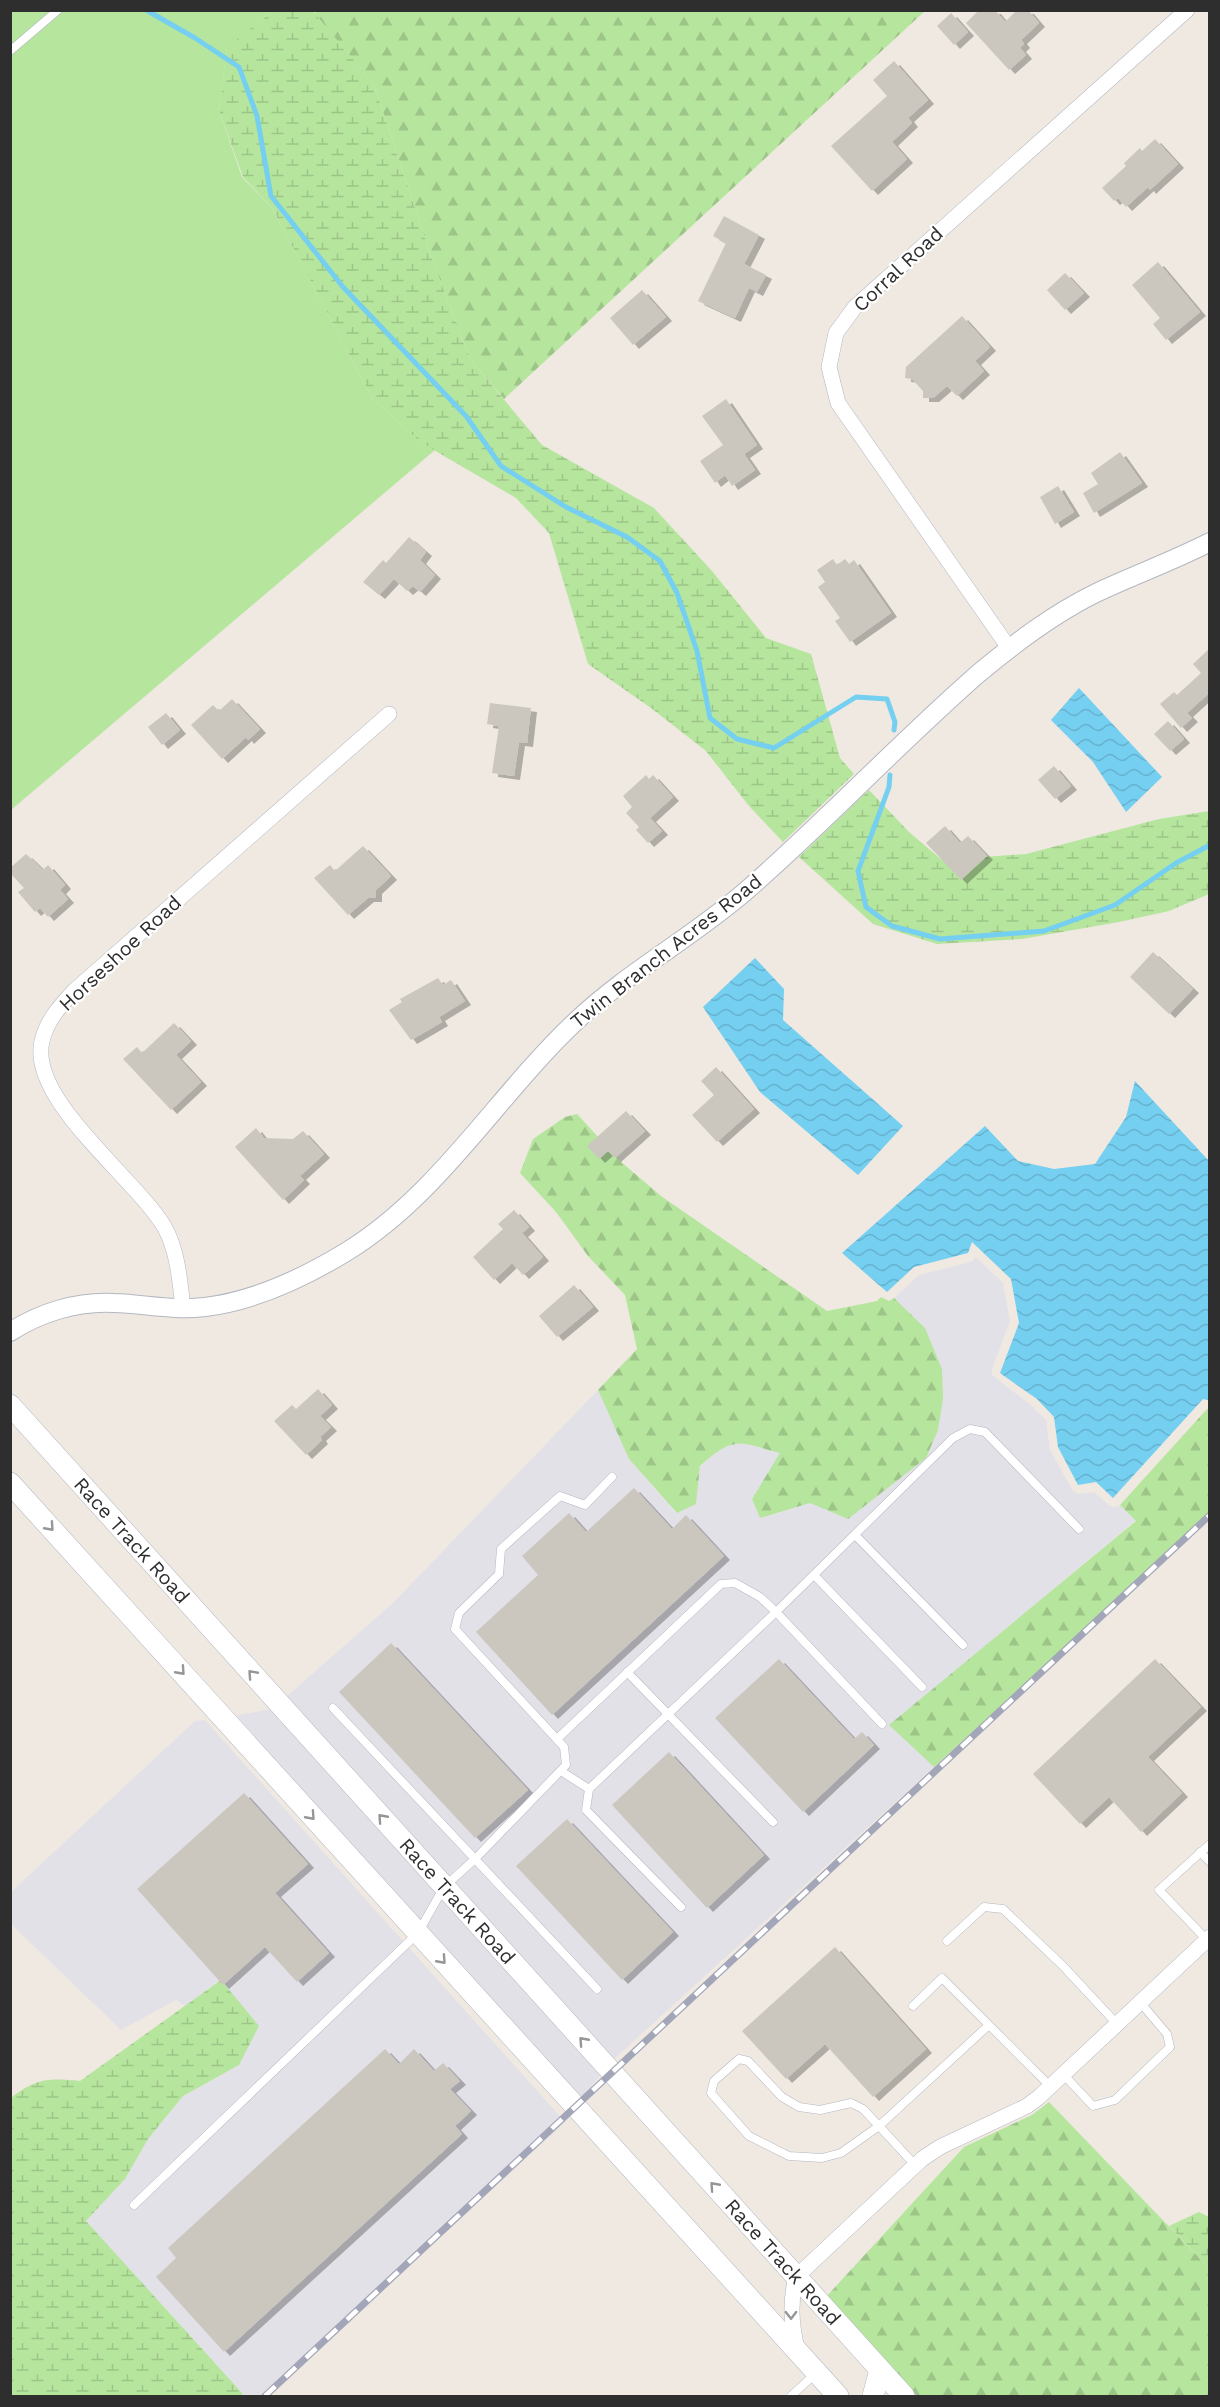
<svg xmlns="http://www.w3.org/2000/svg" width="1220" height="2407" viewBox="0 0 1220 2407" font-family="'Work Sans',sans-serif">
<defs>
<pattern id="forest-firs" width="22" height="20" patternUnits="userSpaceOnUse" patternTransform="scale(1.5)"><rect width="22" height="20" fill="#b6e59e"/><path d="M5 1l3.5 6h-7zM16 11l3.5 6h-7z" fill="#9dc588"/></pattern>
<pattern id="wetland-marsh" width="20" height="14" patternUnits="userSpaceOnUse" patternTransform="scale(1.5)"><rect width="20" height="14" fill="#b6e59e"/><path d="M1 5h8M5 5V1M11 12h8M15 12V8" fill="none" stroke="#9dc588"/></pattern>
<pattern id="water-waves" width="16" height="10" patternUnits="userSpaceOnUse" patternTransform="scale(1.5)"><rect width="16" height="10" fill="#75cff0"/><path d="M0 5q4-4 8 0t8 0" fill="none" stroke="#66b2ce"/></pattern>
<filter id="shadow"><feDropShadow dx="6" dy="4" stdDeviation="0" flood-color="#0004"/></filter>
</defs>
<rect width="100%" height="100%" fill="#efe9e1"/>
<g fill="#e3e1e8">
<polygon points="976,1257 1003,1283 1010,1321 992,1369 992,1375 1032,1406 1046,1420 1050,1450 1073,1491 1078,1494 1094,1492 1110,1506 1115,1507 1120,1505 1136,1520 890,1725 934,1767 613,2060 286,1697 393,1603 598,1390 629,1459 676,1513 696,1503 700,1467 716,1451 738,1442 781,1453 752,1498 760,1518 810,1503 925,1328 894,1298 919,1275 971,1262"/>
<polygon points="271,1709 600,2075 582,2099 234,1716"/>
<polygon points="205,1720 565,2122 267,2396 245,2396 86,2221 125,2179 148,2139 183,2096 239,2065 220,1980 185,2006 176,2000 121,2030 11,1924 11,1892 195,1721"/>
</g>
<g fill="url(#forest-firs)">
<polygon points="316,10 925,11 504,399 470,359 433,262 374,85 315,14"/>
<path d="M577 1114 620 1161 661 1196 827 1311 877 1301 881 1297 889 1301 894 1298 925 1328 942 1369 943 1399 938 1430 926 1458 848 1519 810 1503 760 1518 752 1499 780 1453C739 1442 734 1435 700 1466L696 1504 677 1513 629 1459 598 1390 637 1349 625 1295 588 1256 556 1212 520 1173 533 1139 565 1117Z"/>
<polygon points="1207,1409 1210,1409 1209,1516 934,1767 889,1725 1136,1521 1120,1505"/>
<polygon points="1049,2102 1209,2268 1209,2396 917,2396 826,2297 964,2147 1032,2115"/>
</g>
<g fill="url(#wetland-marsh)">
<polygon points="273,11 313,11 374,85 433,262 470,359 542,445 654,508 712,571 766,638 811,654 840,758 854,774 783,842 749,806 706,751 651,708 588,664 549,533 516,498 420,442 372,398 272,208 243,177 219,111 227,46"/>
<polygon points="869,790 909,832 942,860 1026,854 1159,819 1209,811 1209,894 1169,911 1119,922 1022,939 937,944 873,924 799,857"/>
<path d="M221 1980 259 2026 239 2065 183 2096 148 2139 125 2179 86 2221 243 2394 240 2396H11V2098C36 2078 50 2078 80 2081Z"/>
<polygon points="1199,2212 1209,2217 1209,2268 1169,2226"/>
</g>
<polygon fill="#b6e59e" points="11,11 273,11 227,47 219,111 242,177 272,208 372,398 420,442 435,450 11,810"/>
<g fill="url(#water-waves)">
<polygon points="1079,688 1162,777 1126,812 1093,762 1051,720"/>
<polygon points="755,958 784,989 783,1020 903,1126 858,1175 760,1092 703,1007"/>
<polygon points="1135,1081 1209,1161 1209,1400 1203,1399 1113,1498 1096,1482 1078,1485 1058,1447 1054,1417 1037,1399 1000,1373 1019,1323 1011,1279 972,1242 968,1253 914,1267 887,1292 842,1253 985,1126 1018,1161 1054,1169 1095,1164 1126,1117"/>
</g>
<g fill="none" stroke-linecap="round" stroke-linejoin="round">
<g stroke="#75cff0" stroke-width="5">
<polyline points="146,10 195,38 239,67 257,116 271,196 343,287 466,416 501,466 566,507 627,537 660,561 677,593 697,651 710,718 737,739 774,748 856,697 887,699 895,722 894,730"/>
<polyline points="890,775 889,787 858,871 866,907 892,926 940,939 1044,931 1115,905 1176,863 1210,845"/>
</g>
</g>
<g fill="#cbc7bf" filter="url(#shadow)">
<polygon points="979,10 995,10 1005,22 1017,10 1028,10 1039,23 1021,40 1024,44 1020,48 1026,55 1009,70 966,23"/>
<polygon points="951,13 968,32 954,45 937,26"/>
<polygon points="894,61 928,100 908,118 912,123 892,142 907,159 872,191 831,146 887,96 873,80"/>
<polygon points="1155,139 1178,164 1150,190 1148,187 1126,207 1118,198 1114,201 1102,188 1126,166 1124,163 1140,148 1142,151"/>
<polygon points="724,216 759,235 744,264 766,275 757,292 749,288 735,318 698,301 726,243 713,236"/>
<polygon points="1158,262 1200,312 1166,340 1153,324 1160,318 1132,285"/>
<polygon points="1065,273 1084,293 1065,310 1047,290"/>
<polygon points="642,290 666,317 633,345 610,318"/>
<polygon points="962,316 990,347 975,361 984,371 957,396 947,386 933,398 923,398 923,391 912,379 905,378 906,367"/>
<polygon points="726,399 757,445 744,454 755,470 732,486 725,475 715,483 700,461 723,445 702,416"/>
<polygon points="1120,452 1142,483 1094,513 1083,493 1098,484 1091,473"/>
<polygon points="1058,486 1074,512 1055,524 1040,497"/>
<polygon points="409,537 426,552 420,560 435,575 420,592 413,586 407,591 394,579 379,595 363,582 383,560 386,563"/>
<polygon points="833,559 837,565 845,559 849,564 854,560 891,613 850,642 835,621 840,618 818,587 825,582 817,570"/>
<polygon points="1209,649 1209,693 1187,713 1192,718 1181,728 1160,704 1174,692 1177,695 1201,673 1193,664"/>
<polygon points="232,699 260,729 248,740 246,737 222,759 191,725 213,705 219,711"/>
<polygon points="490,703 531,708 527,743 519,742 514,776 492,773 499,726 487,724"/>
<polygon points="166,713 180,730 162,745 148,727"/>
<polygon points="1168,721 1184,739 1170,751 1154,734"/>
<polygon points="1054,766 1071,786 1055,799 1038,780"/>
<polygon points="646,775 649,779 653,775 673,797 650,818 662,831 648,843 636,830 639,827 626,813 632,807 623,796"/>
<polygon points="945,826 960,843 968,836 987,856 961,880 926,843"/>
<polygon points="363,846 391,876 376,890 376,898 368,898 348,915 314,878 330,865 335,871"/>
<polygon points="26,854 43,870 48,865 65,885 60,890 68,899 48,917 40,908 35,912 18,892 24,888 10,873 10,868"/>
<polygon points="1153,952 1193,989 1169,1014 1130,977"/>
<polygon points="438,978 443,985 451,980 465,1001 439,1017 442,1022 411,1040 389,1010 402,1002 400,999"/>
<polygon points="174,1023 191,1041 176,1055 201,1082 171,1110 123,1059 137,1047 142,1053"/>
<polygon points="716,1067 754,1109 717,1142 692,1115 714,1095 701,1081"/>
<polygon points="626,1111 645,1131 615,1158 608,1151 599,1159 587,1146"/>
<polygon points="256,1128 264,1138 293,1139 303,1131 324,1154 300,1176 304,1180 283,1200 235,1147"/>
<polygon points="514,1210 529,1227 522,1233 543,1257 523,1275 512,1263 494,1280 473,1257 503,1229 498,1224"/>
<polygon points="574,1285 593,1307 557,1337 539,1316"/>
<polygon points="318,1389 332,1405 320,1416 331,1427 320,1437 322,1440 306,1455 274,1421 292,1405 296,1409"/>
<polygon points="634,1488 672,1529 686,1515 724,1556 552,1715 476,1632 538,1575 522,1556 569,1513 586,1532"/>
<polygon points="391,1643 528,1790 475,1838 339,1692"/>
<polygon points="779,1659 854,1739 862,1732 874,1745 803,1812 715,1718"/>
<polygon points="1155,1659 1201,1707 1148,1757 1182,1793 1141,1832 1109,1797 1080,1824 1033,1774"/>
<polygon points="669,1752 764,1855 707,1908 612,1805"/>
<polygon points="244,1793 308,1864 275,1893 329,1953 297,1982 265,1947 223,1985 137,1889"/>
<polygon points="567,1819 673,1932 622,1980 516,1866"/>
<polygon points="835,1947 926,2049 873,2097 825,2044 786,2079 742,2031"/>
<polygon points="385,2049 399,2064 414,2049 434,2071 443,2063 460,2081 450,2089 471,2111 455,2126 462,2134 224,2352 156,2277 176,2258 168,2248"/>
</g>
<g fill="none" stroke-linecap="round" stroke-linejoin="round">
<g stroke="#b4b7c1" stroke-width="9">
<g id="service">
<polyline points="10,51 58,10"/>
<polyline points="855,1535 963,1645"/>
<polyline points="814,1575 922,1687"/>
<polyline points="627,1672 773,1822"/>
<polyline points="882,1724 776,1612 953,1438 970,1429 985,1432 1079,1529"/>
<polyline points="557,1739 721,1584 735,1583 760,1597 776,1612 589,1789 561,1771"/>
<polyline points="589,1789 586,1810 681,1907"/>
<polyline points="1200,1852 1210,1862"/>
<polyline points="1207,1940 1159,1890 1210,1844"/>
<polyline points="947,1941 984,1907 1003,1909 1063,1966 1117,2024"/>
<polyline points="597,1989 475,1859 566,1765 564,1747 455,1629 459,1613 499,1574 501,1549 560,1496 585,1505 612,1477"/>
<polyline points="913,2006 942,1978 1050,2086"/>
<polygon points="739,2059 748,2061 782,2097 799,2107 820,2110 851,2103 863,2109 879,2126 841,2153 822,2158 789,2156 749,2136 711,2093 714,2081"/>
<polyline points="1063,2074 1093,2106 1115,2100 1170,2047 1167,2034 1140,2002"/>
<polyline points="915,2165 879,2126 989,2025"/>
<polyline points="134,2205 418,1933 444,1887 475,1859 333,1708"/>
<polyline points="791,2396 815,2374"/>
</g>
</g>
<g stroke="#b4b7c1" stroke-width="16">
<g id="minor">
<polyline points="1009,648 838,403 829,367 836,333 855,307 1187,10"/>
<path d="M183 1309C180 1282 178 1252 165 1228 136 1178 28 1100 42 1041 47 1020 60 1006 74 991L389 714"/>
<path d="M797 2349C791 2323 790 2302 796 2277L922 2159 940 2147 1027 2106 1039 2097 1210 1937"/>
</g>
</g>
<g stroke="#b4b7c1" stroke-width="20">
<path id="tertiary" d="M10 1332C41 1312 78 1301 114 1303 146 1304 173 1311 205 1307 254 1301 305 1277 346 1252 439 1195 496 1097 574 1023 627 972 692 938 747 890 827 820 899 743 979 673 1015 643 1053 614 1096 593 1134 575 1173 561 1210 542"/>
</g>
<g stroke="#b4b7c1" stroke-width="22">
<g id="secondary">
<path id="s1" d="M10 1405 904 2396"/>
<polyline points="10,1483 838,2396"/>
<polyline points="873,2396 880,2370"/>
</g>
</g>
<use href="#service" stroke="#fff" stroke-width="8"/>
<use href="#minor" stroke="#fff" stroke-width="15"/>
<use href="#tertiary" stroke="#fff" stroke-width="18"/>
<use href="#secondary" stroke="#fff" stroke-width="21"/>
<g stroke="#a3a6b8" stroke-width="7">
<polyline id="rail" points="265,2396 1210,1515"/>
</g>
<use href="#rail" stroke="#fff" stroke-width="4.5" stroke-dasharray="14" stroke-linecap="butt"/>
</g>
<defs><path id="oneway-chevron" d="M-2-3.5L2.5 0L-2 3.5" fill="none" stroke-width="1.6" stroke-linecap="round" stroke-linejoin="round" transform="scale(1.5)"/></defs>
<g stroke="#969696">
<use href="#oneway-chevron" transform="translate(50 1527) rotate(48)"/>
<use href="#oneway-chevron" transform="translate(181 1671) rotate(48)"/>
<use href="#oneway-chevron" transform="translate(252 1674) rotate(-132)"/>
<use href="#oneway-chevron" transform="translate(311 1816) rotate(48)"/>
<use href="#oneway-chevron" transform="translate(382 1818) rotate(-132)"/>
<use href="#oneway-chevron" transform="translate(442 1960) rotate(48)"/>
<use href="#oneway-chevron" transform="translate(583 2041) rotate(-132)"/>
<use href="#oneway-chevron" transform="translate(714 2186) rotate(-132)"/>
<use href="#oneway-chevron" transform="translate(791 2315) rotate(89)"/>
</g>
<g text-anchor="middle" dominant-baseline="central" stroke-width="4.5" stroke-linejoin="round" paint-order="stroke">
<g font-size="20" fill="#2e2e2e" stroke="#fff">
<text transform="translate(898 269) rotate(-43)">Corral Road</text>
<text transform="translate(666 951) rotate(-38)">Twin Branch Acres Road</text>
<text transform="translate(120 953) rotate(-43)">Horseshoe Road</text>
<text stroke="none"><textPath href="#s1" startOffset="182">Race Track Road</textPath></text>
<text stroke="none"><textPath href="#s1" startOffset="668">Race Track Road</textPath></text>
<text stroke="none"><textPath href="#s1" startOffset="1154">Race Track Road</textPath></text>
</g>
</g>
<rect width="1220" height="2407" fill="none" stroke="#2e2e2e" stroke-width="24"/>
</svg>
